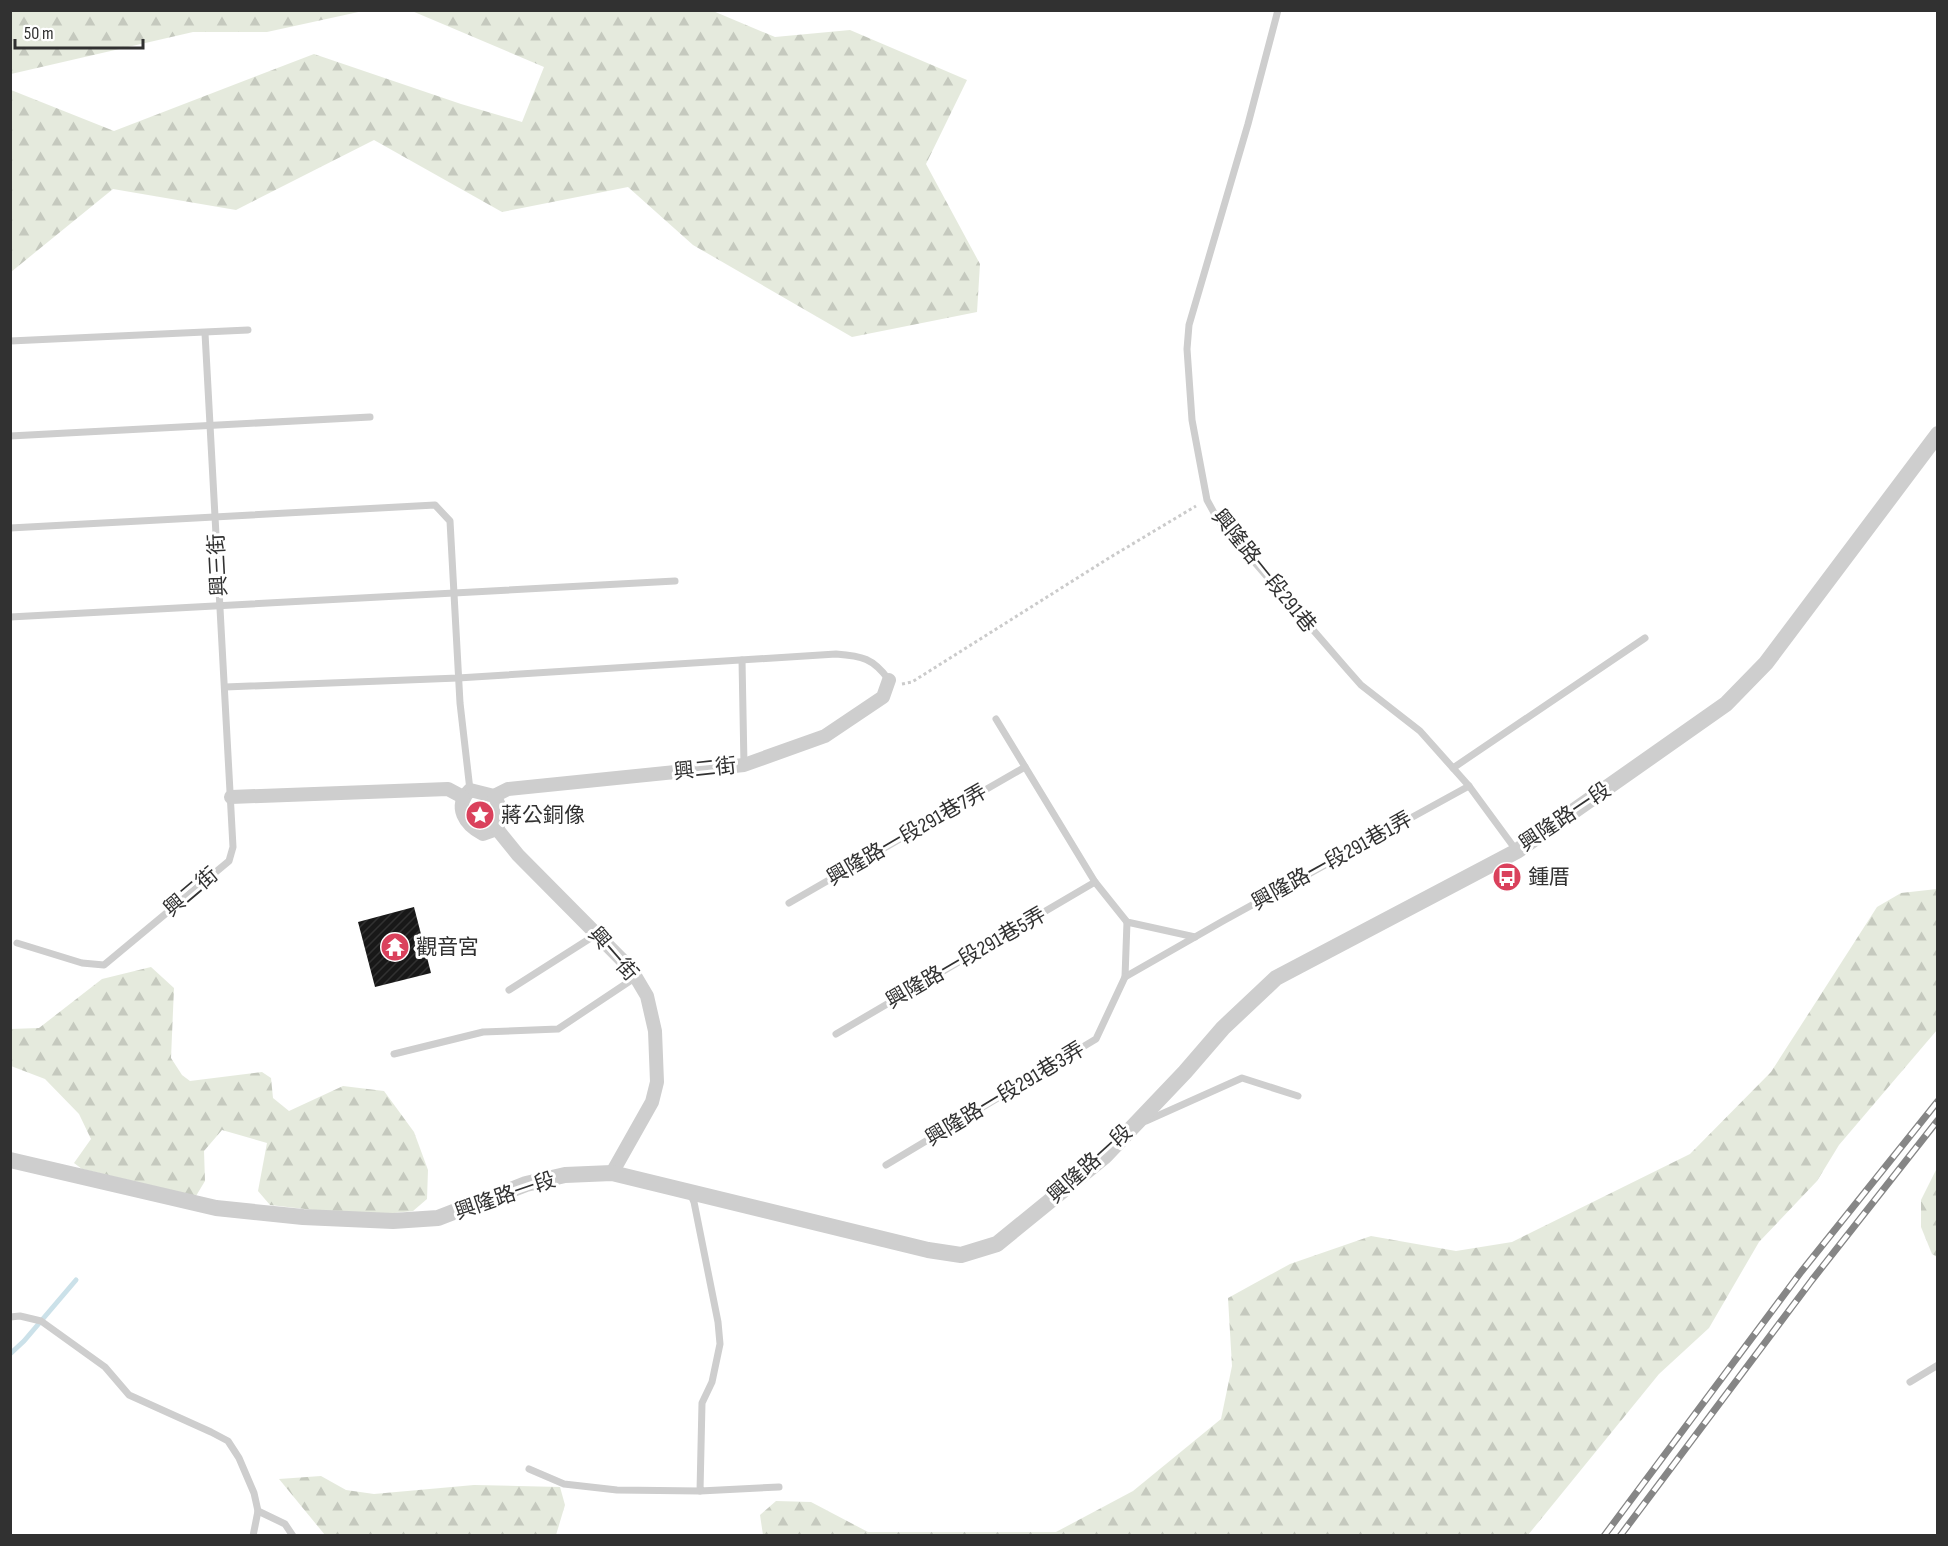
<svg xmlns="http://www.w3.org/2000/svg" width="1948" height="1546" viewBox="0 0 1948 1546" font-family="'Sofia Sans Condensed','Noto Sans TC',sans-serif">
<defs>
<pattern id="forest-firs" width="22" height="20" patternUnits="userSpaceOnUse" patternTransform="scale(1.5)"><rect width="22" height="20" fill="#e5eadd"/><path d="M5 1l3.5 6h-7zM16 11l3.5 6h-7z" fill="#c5c9be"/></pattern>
<pattern id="building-hatch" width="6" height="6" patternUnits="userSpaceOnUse" patternTransform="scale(1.5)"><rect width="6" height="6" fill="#181818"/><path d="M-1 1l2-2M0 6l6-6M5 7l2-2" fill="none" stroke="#313131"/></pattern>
</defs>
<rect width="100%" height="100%" fill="#fff"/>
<g fill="url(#forest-firs)">
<polygon points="10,11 11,10 363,11 267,32 193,32 11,74"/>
<polygon points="412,11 713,11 775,37 850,30 967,80 926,164 980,264 977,312 852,337 693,245 628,187 502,212 374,140 236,210 113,189 11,272 11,90 114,131 314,54 461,104 522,122 544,67"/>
<polygon points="1937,889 1937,1030 1839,1145 1817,1181 1759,1242 1709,1328 1659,1374 1528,1535 763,1535 760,1515 776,1501 811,1502 868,1532 1056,1532 1133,1491 1221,1419 1232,1366 1228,1298 1290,1264 1371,1236 1456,1251 1512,1242 1690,1154 1771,1072 1877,907 1901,893"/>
<polygon points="151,967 174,988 171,1058 182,1075 190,1081 262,1072 271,1078 273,1098 289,1111 343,1086 384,1091 414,1132 428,1170 427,1199 413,1211 366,1216 270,1205 258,1191 267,1143 222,1130 204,1151 205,1181 196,1196 82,1169 74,1163 91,1139 79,1114 45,1079 11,1066 10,1029 39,1028 102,979"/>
<polygon points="1937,1168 1938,1257 1937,1257 1932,1254 1921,1227 1921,1200"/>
<polygon points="321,1476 346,1490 374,1494 474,1485 560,1487 565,1505 556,1535 325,1535 279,1479"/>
</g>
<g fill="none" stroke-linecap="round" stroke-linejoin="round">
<polyline stroke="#cbe1e9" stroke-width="5" points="10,1354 24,1341 76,1280"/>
</g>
<polygon fill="url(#building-hatch)" points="414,907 431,973 375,987 358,922"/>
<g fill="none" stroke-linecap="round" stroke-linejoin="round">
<polyline stroke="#cbcbcb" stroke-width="3" stroke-dasharray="3 3" stroke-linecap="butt" points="902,684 912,682 1109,558 1196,506"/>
<g stroke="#cecece" stroke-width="7">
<polyline points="1278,10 1248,124 1189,325 1187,349 1192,420 1207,500 1218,520 1346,668 1361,685 1420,731 1469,786 1516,850"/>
<polyline points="10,341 248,330"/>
<polyline points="10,436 370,417"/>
<polyline points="10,528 435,505 450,521 460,703 470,790"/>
<polyline points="10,617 675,581"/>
<polyline points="742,660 744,765"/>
<path d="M225 687 458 678 836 654C862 656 873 658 889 680"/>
<polyline points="996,719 1095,882 1127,922 1195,937"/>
<polyline points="1453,768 1645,638"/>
<polyline points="789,903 1025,767"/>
<polyline points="1127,922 1125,977 1223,921 1469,786"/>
<polyline points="17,943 82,963 104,965 229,861 233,847 205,333"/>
<polyline points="509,990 597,934"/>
<polyline points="836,1034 1095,882"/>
<polyline points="394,1054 483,1032 558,1029 636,977"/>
<polyline points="1146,1121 1242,1078 1298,1096"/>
<polyline points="886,1165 1096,1039 1125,977"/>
<polyline points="691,1195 694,1202 718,1322 720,1344 712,1382 702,1403 700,1491 779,1487"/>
<polyline points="10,1317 20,1316 41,1321 105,1367 129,1395 211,1432 228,1441 239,1458 254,1493 258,1511 253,1536"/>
<polyline points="1910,1382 1938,1365"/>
<polyline points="529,1469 564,1484 617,1490 700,1491"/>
<polyline points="258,1511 285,1524 293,1536"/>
</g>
<g stroke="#cecece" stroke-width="14">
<path d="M470 790 494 796C502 808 502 815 497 829L483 834C465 825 453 807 470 790Z"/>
<polyline points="494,796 508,789 744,765 825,736 883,697 889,680"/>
<polyline points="231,797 448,789 463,797"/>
<polyline points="497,829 518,855 631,969 647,996 655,1031 657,1082 652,1102 612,1173"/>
</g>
<polyline stroke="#cecece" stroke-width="16" points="10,1160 216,1208 303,1217 393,1221 438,1218 526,1184 565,1175 612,1173 928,1250 961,1255 997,1244 1105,1156 1185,1072 1223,1028 1276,978 1517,851 1726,704 1766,663 1938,434"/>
<g stroke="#868686" stroke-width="7">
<g id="rail">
<polyline points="1604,1536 1801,1272 1938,1101"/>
<polyline points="1620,1536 1812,1280 1938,1120"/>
</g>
</g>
<use href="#rail" stroke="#fff" stroke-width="4.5" stroke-dasharray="14" stroke-linecap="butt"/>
</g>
<defs>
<g id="sight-disc" transform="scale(1.5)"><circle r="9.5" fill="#da415c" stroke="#fff"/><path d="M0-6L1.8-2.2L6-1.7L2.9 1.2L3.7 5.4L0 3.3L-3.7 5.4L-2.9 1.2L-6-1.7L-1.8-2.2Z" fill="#fff"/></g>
<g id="bus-disc" transform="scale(1.5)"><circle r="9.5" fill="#da415c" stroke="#fff"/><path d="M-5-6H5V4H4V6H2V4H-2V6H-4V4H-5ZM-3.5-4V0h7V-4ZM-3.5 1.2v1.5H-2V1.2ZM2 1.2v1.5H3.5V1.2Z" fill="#fff"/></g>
<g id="temple-disc" transform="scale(1.5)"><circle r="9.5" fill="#da415c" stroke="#fff"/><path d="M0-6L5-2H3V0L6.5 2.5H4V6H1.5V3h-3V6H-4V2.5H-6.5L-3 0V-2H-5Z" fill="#fff"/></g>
</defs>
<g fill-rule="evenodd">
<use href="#sight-disc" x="480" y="815"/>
<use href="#bus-disc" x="1507" y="877"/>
<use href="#temple-disc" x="395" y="947"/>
</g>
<g text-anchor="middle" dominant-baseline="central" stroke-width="6" stroke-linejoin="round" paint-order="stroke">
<g font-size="21" fill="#313131" stroke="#fff">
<text transform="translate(218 565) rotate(-93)">興三街</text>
<text transform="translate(1264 571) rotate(51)">興隆路一段291巷</text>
<text transform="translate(705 769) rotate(-6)">興二街</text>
<text transform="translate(1565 817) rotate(-34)">興隆路一段</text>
<text transform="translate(907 835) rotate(-30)">興隆路一段291巷7弄</text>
<text transform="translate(1332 861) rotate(-29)">興隆路一段291巷1弄</text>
<text transform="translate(191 892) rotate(-40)">興二街</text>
<text transform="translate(613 954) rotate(49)">興一街</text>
<text transform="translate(966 958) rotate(-30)">興隆路一段291巷5弄</text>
<text transform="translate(1005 1094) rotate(-31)">興隆路一段291巷3弄</text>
<text transform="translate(1090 1164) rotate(-42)">興隆路一段</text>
<text transform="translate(505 1196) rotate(-19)">興隆路一段</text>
</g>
<g font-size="21" fill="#313131" stroke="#fff" text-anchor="start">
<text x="501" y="815">蔣公銅像</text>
<text x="1528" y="877">鍾厝</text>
<text x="416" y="947">觀音宮</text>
</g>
</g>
<rect width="1948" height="1546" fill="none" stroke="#313131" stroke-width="24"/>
<path d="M15 39v9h128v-9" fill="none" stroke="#313131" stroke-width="3"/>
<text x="24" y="39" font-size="18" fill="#313131" stroke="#ffffff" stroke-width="4.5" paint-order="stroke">50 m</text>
</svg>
